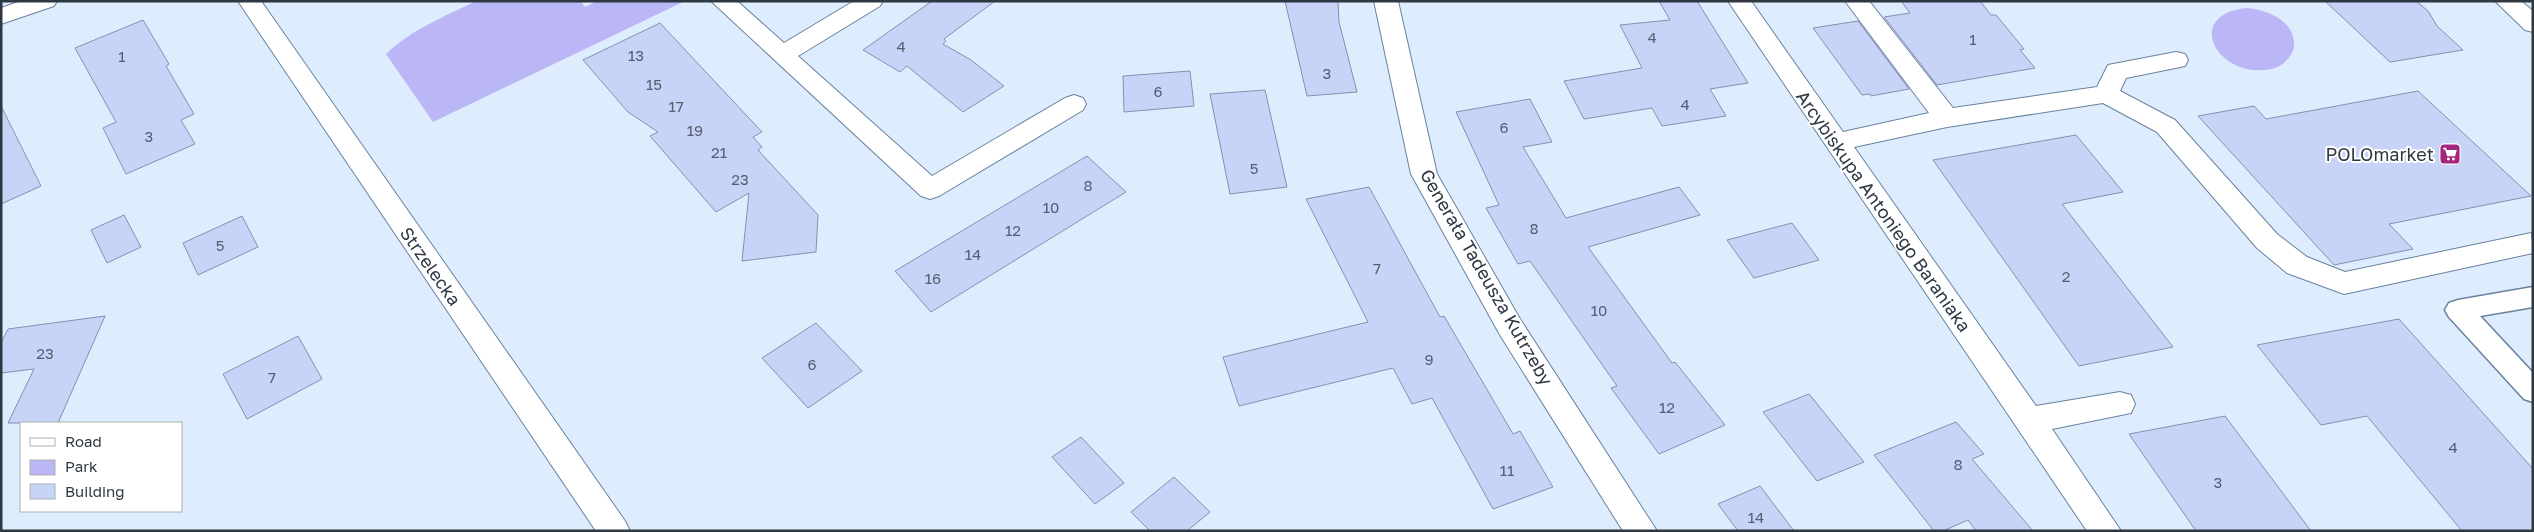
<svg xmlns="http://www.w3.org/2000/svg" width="2534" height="532" viewBox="0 0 2534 532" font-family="'Golos Text',sans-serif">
<rect width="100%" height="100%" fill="#ddedfe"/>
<g fill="#bbb6f6">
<path d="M476 1H581L585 7 597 1H685L433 122 386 54C412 29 444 17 476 1Z"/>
<path d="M2247 8C2269 10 2296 21 2294 48 2289 61 2280 69 2265 70 2214 75 2185 14 2247 8Z"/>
</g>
<g fill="#c8d4f7" stroke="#8590b0">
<polygon points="932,1 995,1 944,39 946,41 943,44 971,60 1004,86 963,112 907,66 900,72 863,50"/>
<polygon points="1285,1 1338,1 1339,22 1357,92 1307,96"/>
<polygon points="1659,1 1697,1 1748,83 1710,89 1726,116 1662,126 1652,108 1584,119 1564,81 1642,68 1620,25 1670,20"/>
<polygon points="1901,1 1980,1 1991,15 1996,15 2024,49 2020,50 2035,68 1937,85 1884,17 1910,13"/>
<polygon points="2325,1 2416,1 2428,11 2437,26 2463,50 2390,62"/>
<polygon points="143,20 169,64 166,66 194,114 181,120 195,144 126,174 103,128 116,122 75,48"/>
<polygon points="1858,21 1909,89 1871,96 1870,94 1862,95 1813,28"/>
<polygon points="660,23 762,132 753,137 762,147 758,150 818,215 816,252 742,261 749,193 716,212 650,136 658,132 628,112 583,60"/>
<polygon points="1190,71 1194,106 1124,112 1123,76"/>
<polygon points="1265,90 1287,187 1230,194 1210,94"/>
<polygon points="2418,91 2531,196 2389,224 2413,249 2334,265 2198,116 2254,106 2266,119"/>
<polygon points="1530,99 1552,142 1523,147 1566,218 1679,187 1700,215 1588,247 1672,363 1675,362 1725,425 1659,454 1611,388 1617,386 1530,261 1518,264 1486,208 1499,205 1456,112"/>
<polygon points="1,106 41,186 1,204"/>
<polygon points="2076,135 2123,192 2062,204 2173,347 2079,366 1933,160"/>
<polygon points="1087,156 1126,192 931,312 895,271"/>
<polygon points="1369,187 1440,317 1444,316 1513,434 1520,431 1553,487 1493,509 1432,398 1412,404 1393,368 1239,406 1223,357 1368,322 1306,199"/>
<polygon points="124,215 141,247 107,263 91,230"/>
<polygon points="242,216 258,247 198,275 183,243"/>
<polygon points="1792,223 1819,260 1754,278 1727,240"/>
<polygon points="105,316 58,423 8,423 34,369 1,373 1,343 8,329"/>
<polygon points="2399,319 2533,469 2533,531 2462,531 2367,416 2321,425 2257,345"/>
<polygon points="816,323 862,371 808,408 762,358"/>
<polygon points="298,336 322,379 247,419 223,374"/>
<polygon points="1809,394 1864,462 1817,481 1763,412"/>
<polygon points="2225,416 2311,531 2196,531 2129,434"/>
<polygon points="1956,422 1984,454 1972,459 2033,531 1976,531 1968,520 1943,531 1934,531 1874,455"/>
<polygon points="1081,437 1124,483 1095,504 1052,457"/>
<polygon points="1174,477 1210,512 1187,531 1150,531 1131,512"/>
<polygon points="1760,486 1794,531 1738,531 1718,504"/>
</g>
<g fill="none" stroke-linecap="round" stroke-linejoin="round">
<g stroke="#6a829d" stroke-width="3">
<polygon id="lane" points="2533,287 2533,307 2480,316 2533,373 2533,402 2524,399 2449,317 2445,310 2449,303 2458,300"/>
</g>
<g stroke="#6a829d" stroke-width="2">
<g id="street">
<polygon points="21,1 57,1 54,6 1,24 1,8"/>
<polygon points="238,1 261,1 625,521 630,531 596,531"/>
<polygon points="711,1 737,1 784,43 854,1 883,1 880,6 798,56 932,176 1065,98 1074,95 1083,98 1086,104 1083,110 939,196 930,199 921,196"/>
<polygon points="1374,1 1398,1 1437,174 1520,319 1657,531 1623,531 1500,335 1411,174"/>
<polygon points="1728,1 1751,1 1843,132 1929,113 1845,1 1869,1 1953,108 2097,87 2108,65 2176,52 2185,54 2188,60 2185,66 2126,78 2120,91 2175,120 2277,234 2307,257 2345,272 2531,233 2533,253 2344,294 2287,273 2257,248 2157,132 2103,103 1947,127 1854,147 2036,406 2120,392 2131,395 2135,404 2131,413 2052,429 2121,531 2087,531"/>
<polygon points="2495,1 2521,1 2533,11 2533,32 2525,30"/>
</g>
</g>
<use href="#lane" fill="#fff" fill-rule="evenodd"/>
<use href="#street" fill="#fff" fill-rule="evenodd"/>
</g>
<defs>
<g id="supermarket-square" transform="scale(1.125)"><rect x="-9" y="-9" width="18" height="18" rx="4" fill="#a3267a" stroke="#fff"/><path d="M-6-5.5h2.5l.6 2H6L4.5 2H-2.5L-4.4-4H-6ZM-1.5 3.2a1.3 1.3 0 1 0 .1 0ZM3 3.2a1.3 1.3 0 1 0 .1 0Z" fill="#fff"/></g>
</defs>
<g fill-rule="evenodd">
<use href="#supermarket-square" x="2450" y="154"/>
</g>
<g text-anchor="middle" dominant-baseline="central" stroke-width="4" stroke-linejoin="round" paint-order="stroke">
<g font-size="15" fill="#545f70">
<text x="1652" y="37">4</text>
<text x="1973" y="39">1</text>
<text x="901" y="46">4</text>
<text x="636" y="55">13</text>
<text x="122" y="56">1</text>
<text x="1327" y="73">3</text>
<text x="654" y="84">15</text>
<text x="1158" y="91">6</text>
<text x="1685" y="104">4</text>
<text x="676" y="106">17</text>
<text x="1504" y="127">6</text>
<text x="695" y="130">19</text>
<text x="149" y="136">3</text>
<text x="719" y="152">21</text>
<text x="1254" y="168">5</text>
<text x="740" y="179">23</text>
<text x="1088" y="185">8</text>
<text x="1051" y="207">10</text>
<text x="1534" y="228">8</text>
<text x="1013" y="230">12</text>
<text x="220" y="245">5</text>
<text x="973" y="254">14</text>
<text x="1377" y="268">7</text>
<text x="2066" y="276">2</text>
<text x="933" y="278">16</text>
<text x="1599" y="310">10</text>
<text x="45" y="353">23</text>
<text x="1429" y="359">9</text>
<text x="812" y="364">6</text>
<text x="272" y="377">7</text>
<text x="1667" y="407">12</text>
<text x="2453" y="447">4</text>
<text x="1958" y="464">8</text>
<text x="1507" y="470">11</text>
<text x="2218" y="482">3</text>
<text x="1756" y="517">14</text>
</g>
<g font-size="18" fill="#2e3843" stroke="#fff" text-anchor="end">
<text x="2434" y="154">POLOmarket</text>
</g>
<g font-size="18" fill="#2e3843" stroke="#fff">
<text transform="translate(1884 211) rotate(55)">Arcybiskupa Antoniego Baraniaka</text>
<text transform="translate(431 266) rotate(55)">Strzelecka</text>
<text transform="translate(1487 277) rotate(60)">Generała Tadeusza Kutrzeby</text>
</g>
</g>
<rect width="2534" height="532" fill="none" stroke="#2e3843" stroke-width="5"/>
<rect x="20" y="422" width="162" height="90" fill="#ffffff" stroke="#abafb4"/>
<rect x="30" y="438" width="25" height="8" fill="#ffffff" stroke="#abafb4"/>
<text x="65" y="447" font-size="15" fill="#2e3843">Road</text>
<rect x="30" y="460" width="25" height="15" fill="#bbb6f6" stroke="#abafb4"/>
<text x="65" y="472" font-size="15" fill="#2e3843">Park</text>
<rect x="30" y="484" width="25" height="15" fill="#c8d4f7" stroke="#abafb4"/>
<text x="65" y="497" font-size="15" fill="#2e3843">Building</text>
</svg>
